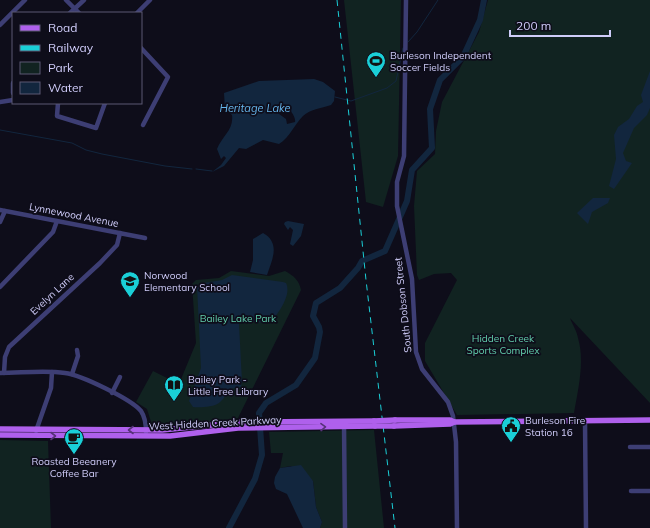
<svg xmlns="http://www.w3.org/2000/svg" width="650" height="528" viewBox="0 0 650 528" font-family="Mulish,sans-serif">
<rect width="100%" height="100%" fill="#0e0d1a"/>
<g fill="#112321">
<polygon points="344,0 401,0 398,156 383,207 366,202"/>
<path d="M488 0H650V403L570 318C572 324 577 331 578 338 585 361 578 390 574 413L457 415 425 361V343L457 280 451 273 434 274 419 280 417 275 414 206 417 171 435 154 436 131 442 102 479 32Z"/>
<path d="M231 271 269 276 285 271C294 276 299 280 301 290L238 418 188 425H152L147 409 136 402 153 371 179 384 196 343 192 284 196 280 219 278Z"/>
<polygon points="374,430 384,528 320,528 322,522 316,507 313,481 291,466 280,468 283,453 271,453 269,432"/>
<polygon points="0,440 48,441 51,528 0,528"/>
</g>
<g fill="#12263e" fill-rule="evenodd">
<polygon points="650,71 650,108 647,115 634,128 623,153 626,161 632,163 614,189 609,186 616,159 614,135 618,127 629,119 637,106 643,102 641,95"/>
<path d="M314 79 323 82 335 91 334 101 331 105C323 108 310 109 303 116 294 125 290 137 279 144L263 140 246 149 239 148 224 166 212 172 221 165 226 158 224 156 221 159 217 149C222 136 234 130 232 115L225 109 224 93 259 81ZM285 108C290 108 296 117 295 122L287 124 286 119 279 114Z"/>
<polygon points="593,198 610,198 608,203 592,212 588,224 577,213"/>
<polygon points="288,221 304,224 301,236 293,246 290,244 293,230 290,227 288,230 284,224 285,222"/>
<path d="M263 233C281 243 272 260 267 275L250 272 253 260V239Z"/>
<path d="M232 275 283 282 286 283C292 295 278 314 270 323L241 321 239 324 242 382 241 387C225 388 229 395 219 403 214 407 199 408 193 407L189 401 201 368 197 286 204 283 222 280Z"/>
<polygon points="301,465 313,481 316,507 322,522 320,528 303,528 287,494 276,489 274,483 275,477 280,468"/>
</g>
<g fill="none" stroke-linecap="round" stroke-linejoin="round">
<g stroke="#12263e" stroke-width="1">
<polyline points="408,42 417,32 438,0"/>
<polyline points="335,97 351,101 387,88 396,81 403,48"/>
<polyline points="0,130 72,143 86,150 102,154 165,166 192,169"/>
<polyline points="196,169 212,171"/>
</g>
<polyline stroke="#12263e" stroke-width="6" points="229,528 255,479 262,455 259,413 266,403 296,385 315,358 320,332 319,327 313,316 316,303 340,288 358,268 362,261 385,251 407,201 412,170 432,148 430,109 440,80 463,57 480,20 484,0"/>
<g stroke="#3d3e74" stroke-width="4.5">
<polyline points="66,0 79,13"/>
<polyline points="406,0 404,156 397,182 397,206 412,279 416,352 422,369 448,402 453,416 456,442 457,528"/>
<polyline points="70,13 84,0"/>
<polyline points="137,13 150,0"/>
<polyline points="0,25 25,0"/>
<polyline points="141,48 168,77 143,125"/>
<polyline points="13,83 13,93"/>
<polyline points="0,102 13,100"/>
<polyline points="58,103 57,116 96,128 105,103"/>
<polyline points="0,210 145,238"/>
<polyline points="0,222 5,211"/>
<polyline points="0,287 53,232 57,221"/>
<path d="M0 373C21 373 44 370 65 373 81 375 131 399 141 411 145 417 146 425 146 432"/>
<polyline points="4,373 5,357 9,347 100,263 117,245 120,233"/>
<polyline points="72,374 78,356 77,350"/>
<polyline points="112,393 120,377"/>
<polyline points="585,421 586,528"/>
<polyline points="344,424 345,528"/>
<polyline points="36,431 51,388 52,372"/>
<polyline points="630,447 650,447"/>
<polyline points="631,491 650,491"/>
</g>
<g stroke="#af60ec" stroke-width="5.5">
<polyline points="395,420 450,420 454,422"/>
<polyline points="394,426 450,424 454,422 650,420"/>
<polyline points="0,429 162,430 241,422 374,421"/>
<polyline points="0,435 170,436 238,428 375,426"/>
</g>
<polyline stroke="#1acfd7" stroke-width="1" stroke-dasharray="6 5" stroke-linecap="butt" points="337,0 366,280 395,528"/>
<g stroke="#af60ec" stroke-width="5.5">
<polyline points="374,421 395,420"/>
<polyline points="375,426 394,426"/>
</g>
</g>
<defs><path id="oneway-chevron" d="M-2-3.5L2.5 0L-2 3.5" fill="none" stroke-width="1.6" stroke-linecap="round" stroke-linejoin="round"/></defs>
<g stroke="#563278">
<use href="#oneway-chevron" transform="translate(323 427) rotate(-1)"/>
<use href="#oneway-chevron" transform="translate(131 430) rotate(180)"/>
<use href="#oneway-chevron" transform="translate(53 436)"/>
</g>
<defs>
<g id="stadium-pin" transform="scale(1)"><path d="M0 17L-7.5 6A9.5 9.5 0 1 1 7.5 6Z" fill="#1acfd7" stroke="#0e0d1a"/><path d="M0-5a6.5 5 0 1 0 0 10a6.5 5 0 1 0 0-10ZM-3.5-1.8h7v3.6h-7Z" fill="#111"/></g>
<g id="school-pin" transform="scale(1)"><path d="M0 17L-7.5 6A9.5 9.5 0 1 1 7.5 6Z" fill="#1acfd7" stroke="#0e0d1a"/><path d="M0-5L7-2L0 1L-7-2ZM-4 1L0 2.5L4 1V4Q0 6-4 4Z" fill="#111"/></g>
<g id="library-pin" transform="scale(1)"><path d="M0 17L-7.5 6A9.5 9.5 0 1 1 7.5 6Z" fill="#1acfd7" stroke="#0e0d1a"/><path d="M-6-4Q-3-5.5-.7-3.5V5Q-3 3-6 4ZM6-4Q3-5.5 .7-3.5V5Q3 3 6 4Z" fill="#111"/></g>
<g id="civic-pin" transform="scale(1)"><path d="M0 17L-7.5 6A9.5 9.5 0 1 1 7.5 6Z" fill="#1acfd7" stroke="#0e0d1a"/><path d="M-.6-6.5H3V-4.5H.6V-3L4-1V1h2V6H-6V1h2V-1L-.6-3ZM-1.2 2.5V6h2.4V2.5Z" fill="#111"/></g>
<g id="cafe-pin" transform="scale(1)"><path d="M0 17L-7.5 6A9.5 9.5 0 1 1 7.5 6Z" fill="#1acfd7" stroke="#0e0d1a"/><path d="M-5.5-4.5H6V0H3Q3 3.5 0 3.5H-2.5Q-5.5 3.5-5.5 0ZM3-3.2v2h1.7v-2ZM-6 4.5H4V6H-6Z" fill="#111"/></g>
</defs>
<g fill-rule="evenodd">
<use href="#stadium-pin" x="376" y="61"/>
<use href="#school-pin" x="130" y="281"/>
<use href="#library-pin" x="174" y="385"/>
<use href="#civic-pin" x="511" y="426"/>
<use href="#cafe-pin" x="74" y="438"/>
</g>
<g text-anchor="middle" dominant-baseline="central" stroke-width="3.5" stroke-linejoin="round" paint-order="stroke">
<g font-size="10" fill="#cfccf9" stroke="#0e0d1a" text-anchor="start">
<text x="390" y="55">Burleson Independent<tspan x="390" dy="12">Soccer Fields</tspan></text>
<text x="144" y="275">Norwood<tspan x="144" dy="12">Elementary School</tspan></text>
<text x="188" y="379">Bailey Park -<tspan x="188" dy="12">Little Free Library</tspan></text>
<text x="525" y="420">Burleson Fire<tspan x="525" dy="12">Station 16</tspan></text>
<text x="74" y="461" text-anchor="middle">Roasted Beeanery<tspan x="74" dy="12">Coffee Bar</tspan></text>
</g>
<g font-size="10" fill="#cfccf9" stroke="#0e0d1a">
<text transform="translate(74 215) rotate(11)">Lynnewood Avenue</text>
<text transform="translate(52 294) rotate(-43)">Evelyn Lane</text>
<text transform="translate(403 305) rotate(-96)">South Dobson Street</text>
<text transform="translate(215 423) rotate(-3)">West Hidden Creek Parkway</text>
</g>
<g font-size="10" fill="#62cfad" stroke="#0e0d1a">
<text x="238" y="318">Bailey Lake Park</text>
<text x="503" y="338">Hidden Creek<tspan x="503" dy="12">Sports Complex</tspan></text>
</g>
<g font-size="11" font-style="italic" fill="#66b6ec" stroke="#0e0d1a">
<text x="255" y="108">Heritage Lake</text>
</g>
</g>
<rect x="12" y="12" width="130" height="92" fill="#0e0d1a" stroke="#5b5973"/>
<rect x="20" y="25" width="20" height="6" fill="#af60ec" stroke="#5b5973"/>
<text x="48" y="32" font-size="12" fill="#cfccf9">Road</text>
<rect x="20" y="45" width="20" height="6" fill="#1acfd7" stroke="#5b5973"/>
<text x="48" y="52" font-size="12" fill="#cfccf9">Railway</text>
<rect x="20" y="62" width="20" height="12" fill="#112321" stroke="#5b5973"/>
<text x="48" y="72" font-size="12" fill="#cfccf9">Park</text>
<rect x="20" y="82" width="20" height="12" fill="#12263e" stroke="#5b5973"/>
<text x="48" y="92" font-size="12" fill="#cfccf9">Water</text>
<path d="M510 30v6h100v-6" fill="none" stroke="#cfccf9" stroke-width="2"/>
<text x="516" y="30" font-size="12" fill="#cfccf9" stroke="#0e0d1a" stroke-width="3" paint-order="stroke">200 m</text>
</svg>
